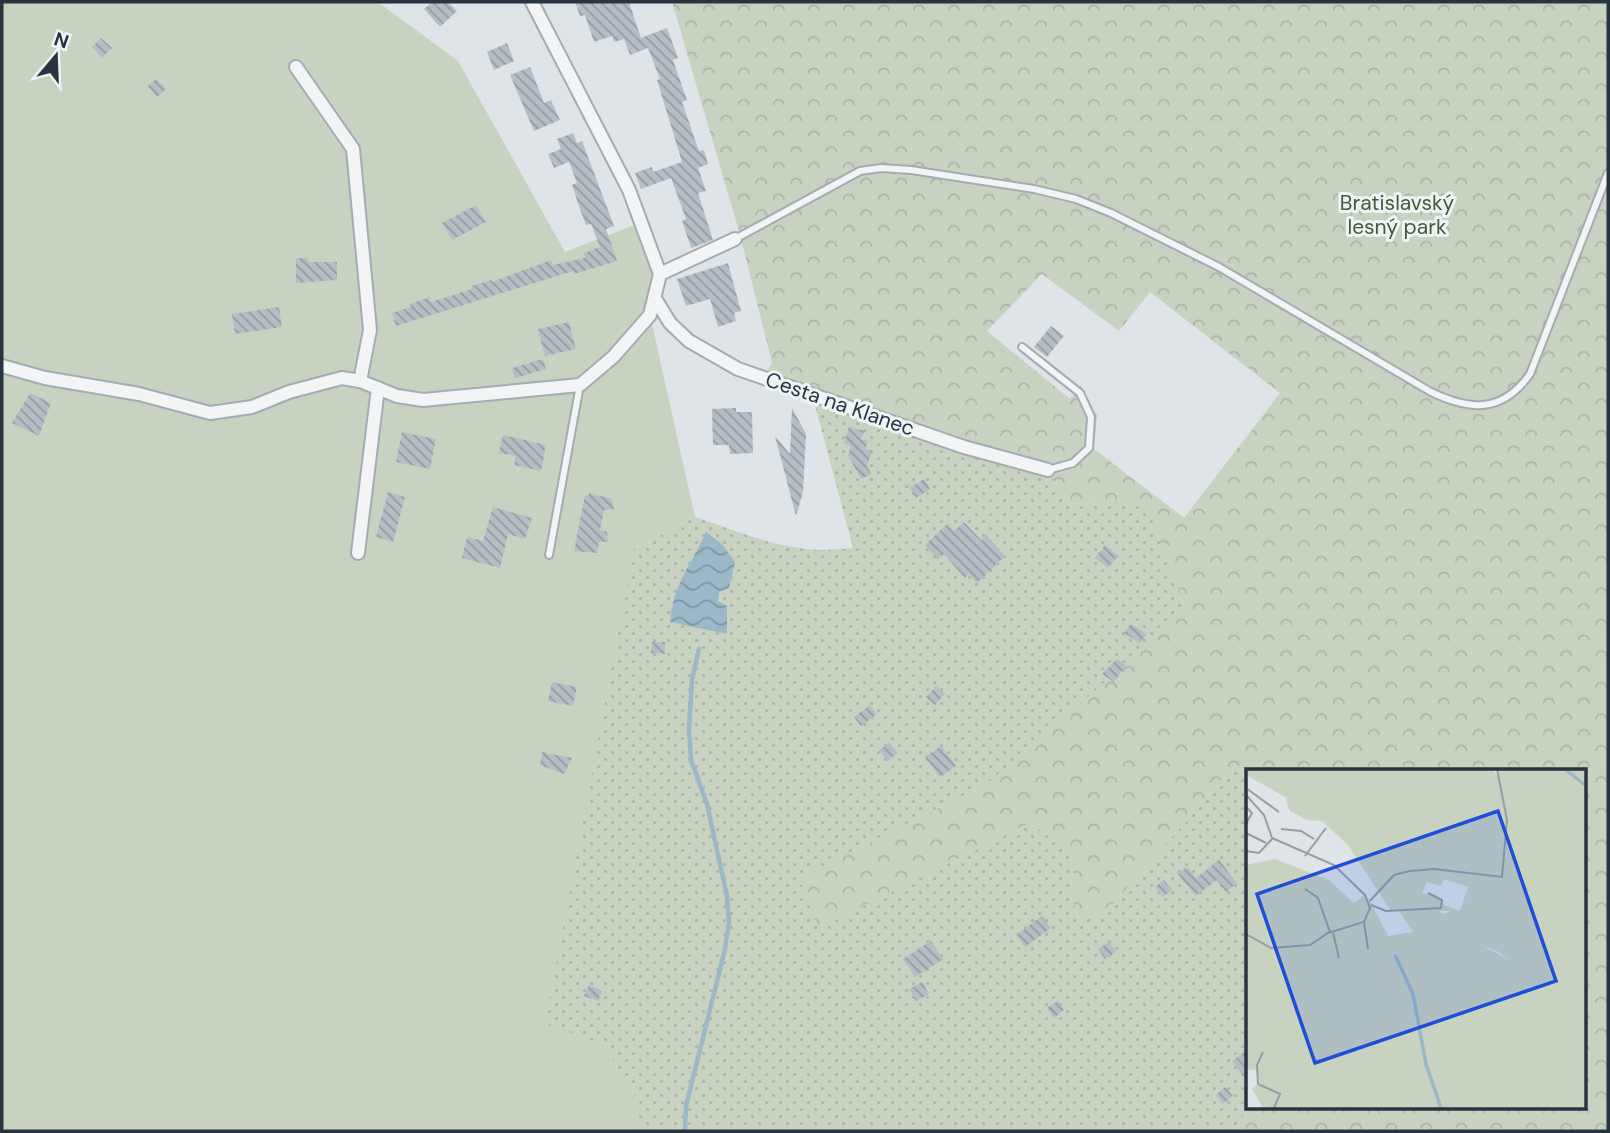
<svg xmlns="http://www.w3.org/2000/svg" width="1610" height="1133" viewBox="0 0 1610 1133" font-family="'DM Sans',sans-serif">
<defs>
<pattern id="forest-crowns" width="20" height="18" patternUnits="userSpaceOnUse" patternTransform="scale(1.75)"><rect width="20" height="18" fill="#c8d2c0"/><path d="M2 6a3 3 0 1 1 6 0M12 15a3 3 0 1 1 6 0" fill="none" stroke="#acb5a6"/></pattern>
<pattern id="garden-dots" width="8" height="8" patternUnits="userSpaceOnUse" patternTransform="scale(1.75)"><rect width="8" height="8" fill="#c8d2c0"/><path d="M2 2h.1M6 6h.1" fill="none" stroke="#acb5a6" stroke-width="1.8" stroke-linecap="round"/></pattern>
<pattern id="water-waves" width="16" height="10" patternUnits="userSpaceOnUse" patternTransform="scale(1.75)"><rect width="16" height="10" fill="#9ab8c8"/><path d="M0 5q4-4 8 0t8 0" fill="none" stroke="#7e96a4"/></pattern>
<pattern id="building-back-hatch" width="6" height="6" patternUnits="userSpaceOnUse" patternTransform="scale(1.75)"><rect width="6" height="6" fill="#b6bec5"/><path d="M-1 5l2 2M0 0l6 6M5-1l2 2" fill="none" stroke="#949ba1"/></pattern>
</defs>
<rect width="100%" height="100%" fill="#dfe4e8"/>
<polygon fill="#c8d2c0" points="2,2 378,2 458,61 565,252 632,226 644,227 660,274 650,315 695,517 634,549 603,1044 643,1109 631,1131 2,1131"/>
<path fill="url(#forest-crowns)" fill-rule="evenodd" d="M672 2H1608V1131H1233L1249 1107H1584V771L1248 773 1236 764 1107 911 1080 921 1070 896 1075 853 1029 823 818 930 798 878 987 784 1121 501 1069 504 1048 470 763 378 772 363 739 231ZM1042 274 1119 331 1150 292 1280 393 1184 518 1094 449 1097 416 1081 385 1070 399 987 331Z"/>
<path fill="url(#garden-dots)" d="M812 394 1048 470 1069 504 1121 501 1146 504 1187 611 987 784 799 878 818 929 1029 823 1075 853 1070 896 1080 921 1107 911 1236 764 1248 773 1249 1107 1233 1131H631L643 1109 603 1044 545 1024 634 549 695 517C753 536 791 556 853 548Z"/>
<path fill="url(#water-waves)" d="M706 532 722 544 735 562 729 588 719 592 718 601 727 606V634L670 622C674 582 691 566 706 532Z"/>
<g fill="none" stroke-linecap="round" stroke-linejoin="round">
<polyline stroke="#9ab8c8" stroke-width="4.5" points="685,1131 686,1106 725,949 729,922 727,896 707,804 691,760 689,729 692,680 699,649"/>
</g>
<g fill="url(#building-back-hatch)">
<polygon points="432,2 448,2 457,11 440,27 424,9"/>
<polygon points="575,2 629,2 641,38 667,28 678,58 673,60 687,100 682,102 699,151 704,150 708,164 698,168 706,191 698,193 713,240 691,248 682,221 686,219 671,178 641,189 635,173 652,167 653,172 682,162 657,80 660,79 648,48 630,55 624,39 614,42 612,36 594,42 585,15 580,16"/>
<polygon points="101,38 112,48 102,58 92,47"/>
<polygon points="507,43 514,61 494,70 487,52"/>
<polygon points="530,67 544,103 551,100 560,120 534,131 510,75"/>
<polygon points="156,79 166,89 157,97 148,86"/>
<polygon points="573,133 577,143 582,141 614,226 606,229 617,261 574,274 573,271 396,326 392,313 411,307 410,304 430,297 431,302 472,289 471,286 492,280 492,282 551,260 552,265 585,258 584,253 600,247 591,224 586,225 581,212 572,185 577,183 569,162 554,168 548,154 561,149 557,139"/>
<polygon points="476,205 486,222 452,240 442,223"/>
<polygon points="296,258 308,258 308,262 337,262 337,280 296,283"/>
<polygon points="728,263 741,311 734,313 736,321 718,327 710,299 686,306 677,279"/>
<polygon points="279,307 282,327 235,334 232,314"/>
<polygon points="569,322 576,349 545,356 538,329"/>
<polygon points="1051,326 1064,336 1047,357 1034,347"/>
<polygon points="543,359 546,369 515,378 512,368"/>
<polygon points="30,393 51,403 39,436 12,423"/>
<polygon points="736,408 736,412 752,412 753,453 730,454 729,445 713,445 712,409"/>
<polygon points="792,408 806,434 803,492 796,516 775,436 790,454"/>
<polygon points="849,427 864,431 861,439 868,441 865,449 872,451 867,466 871,474 861,479 848,455 851,446 844,443"/>
<polygon points="402,432 436,439 430,469 396,462"/>
<polygon points="503,435 546,445 541,471 514,465 516,456 499,453"/>
<polygon points="924,479 930,489 916,498 910,488"/>
<polygon points="388,492 405,497 393,542 376,537"/>
<polygon points="589,493 612,499 614,509 604,510 600,530 607,532 608,542 599,542 597,553 574,551 585,495 588,496"/>
<polygon points="493,507 532,518 525,539 508,534 500,568 462,558 467,537 483,541"/>
<polygon points="964,522 981,540 986,535 1005,556 977,583 969,574 965,578 944,554 938,559 925,545 947,524 954,531"/>
<polygon points="1105,545 1118,556 1108,568 1095,558"/>
<polygon points="1131,624 1147,634 1140,643 1124,633"/>
<polygon points="652,642 665,642 665,654 651,653"/>
<polygon points="1117,659 1126,666 1114,682 1102,674"/>
<polygon points="552,682 577,687 573,706 548,701"/>
<polygon points="936,686 945,694 935,705 926,697"/>
<polygon points="870,705 877,714 861,726 854,717"/>
<polygon points="889,743 898,753 888,761 879,750"/>
<polygon points="941,746 956,766 940,777 925,757"/>
<polygon points="542,752 572,758 564,774 540,765"/>
<polygon points="1219,860 1237,883 1226,892 1217,880 1195,896 1178,874 1187,867 1196,878"/>
<polygon points="1164,880 1172,890 1163,897 1155,887"/>
<polygon points="1042,916 1051,928 1025,947 1016,935"/>
<polygon points="931,941 943,959 915,977 903,959"/>
<polygon points="1109,942 1116,952 1105,959 1098,949"/>
<polygon points="922,982 929,994 916,1001 909,989"/>
<polygon points="589,985 602,991 598,1001 584,996"/>
<polygon points="1058,1001 1064,1010 1054,1018 1047,1008"/>
<polygon points="1248,1049 1248,1081 1232,1061"/>
<polygon points="1225,1087 1233,1096 1223,1104 1216,1095"/>
</g>
<g fill="none" stroke-linecap="round" stroke-linejoin="round">
<g stroke="#a4acb2" stroke-width="10">
<g id="lane">
<path d="M735 239 860 171 881 168 911 170 1034 189 1076 199 1111 213 1219 267 1431 392C1471 411 1502 413 1530 374L1608 173"/>
<polyline points="1022,347 1080,393 1091,417 1089,448 1073,463 1048,470"/>
<polyline points="549,555 580,385"/>
</g>
</g>
<g stroke="#a4acb2" stroke-width="16">
<g id="street">
<polyline points="296,67 353,149 370,330 360,381"/>
<polyline points="660,274 735,239"/>
<polyline points="656,300 670,323 689,341 738,369 964,447 1048,470"/>
<polyline points="2,366 45,378 139,394 210,413 252,407 289,392 342,378 360,381 397,396 423,400 580,385 613,357 650,315 660,274 629,190 532,2"/>
<polyline points="358,553 378,388"/>
</g>
</g>
<use href="#lane" stroke="#f2f4f6" stroke-width="6"/>
<use href="#street" stroke="#f2f4f6" stroke-width="12"/>
</g>
<g text-anchor="middle" dominant-baseline="central" stroke-width="6" stroke-linejoin="round" paint-order="stroke">
<g font-size="21" fill="#435a36" stroke="#eef3f6">
<text x="1397" y="203">Bratislavský<tspan x="1397" dy="24">lesný park</tspan></text>
</g>
<g font-size="21" fill="#28343f" stroke="#eef3f6">
<text transform="translate(840 404) rotate(19)">Cesta na Klanec</text>
</g>
</g>
<g transform="translate(1246 769)">
<rect width="340" height="340" fill="#dfe4e8"/>
<path d="M29 90 83 111 108 134 119 126 124 132 142 167 134 175 155 250 164 258 161 278 174 277 182 305 165 308 173 339H17L6 320 14 312 10 301 21 274 0 259V96Z" fill="#c8d2c0"/>
<path d="M49 0H247L251 7V0H339V339H304L309 332 294 291 290 292 252 236 263 191 253 183 235 176 223 204 220 207 207 195 181 222 176 215 199 191 204 142H145L102 76 76 52 61 51 44 42 40 31 50 11ZM198 110 222 118 214 142 198 136 192 127 176 124 181 113 195 117Z" fill="#c8d2c0" fill-rule="evenodd"/>
<path d="M0 0H49L50 11 41 29 0 6ZM192 141 197 145 208 142 220 155 199 191 176 216 182 221 207 195 216 197 220 207 235 176 263 191 252 236 290 292 294 291 309 332 304 339H173L164 307 181 305 174 277 161 278 164 258 155 250H145L134 174 142 167 167 163 153 142ZM0 259 21 274 10 301 0 300Z" fill="#c8d2c0"/>
<path fill="none" stroke="#9ab8c8" stroke-width="3.5" d="M319 0 340 17M149 186 167 225 180 295 195 339"/>
<path fill="none" stroke="#969ea4" stroke-width="2" d="M0 19 33 43M0 26 18 46 26 69M0 38 6 44 0 55M35 60 55 62 68 70M0 64 20 74M0 82 13 84 26 70M59 87 80 59M59 120 72 129 84 163M124 132 148 106 164 102 188 100 256 108 261 51 251 0M125 136 140 142 195 139 196 131 182 124M118 153 122 180M87 164 93 189M0 165 25 179 64 176 82 164 118 153 124 139 119 126 88 96 26 69M12 315 34 325 28 339M12 315 11 296 17 283"/>
<path fill="#1d4ed8" fill-opacity="0.15" stroke="#1d4ed8" stroke-width="3.5" d="M252 42 310 212 69 294 11 125Z"/>
<rect width="340" height="340" fill="none" stroke="#28343f" stroke-width="3.5"/>
</g>
<rect width="1610" height="1133" fill="none" stroke="#28343f" stroke-width="7"/>
<g transform="translate(56 56) rotate(19)" stroke="#eef3f6" stroke-width="5" paint-order="stroke">
<path d="M0-5L12 26L0 18L-12 26Z" fill="#28343f"/>
<text y="-10" font-size="19" font-weight="bold" text-anchor="middle" fill="#28343f">N</text>
</g>
</svg>
